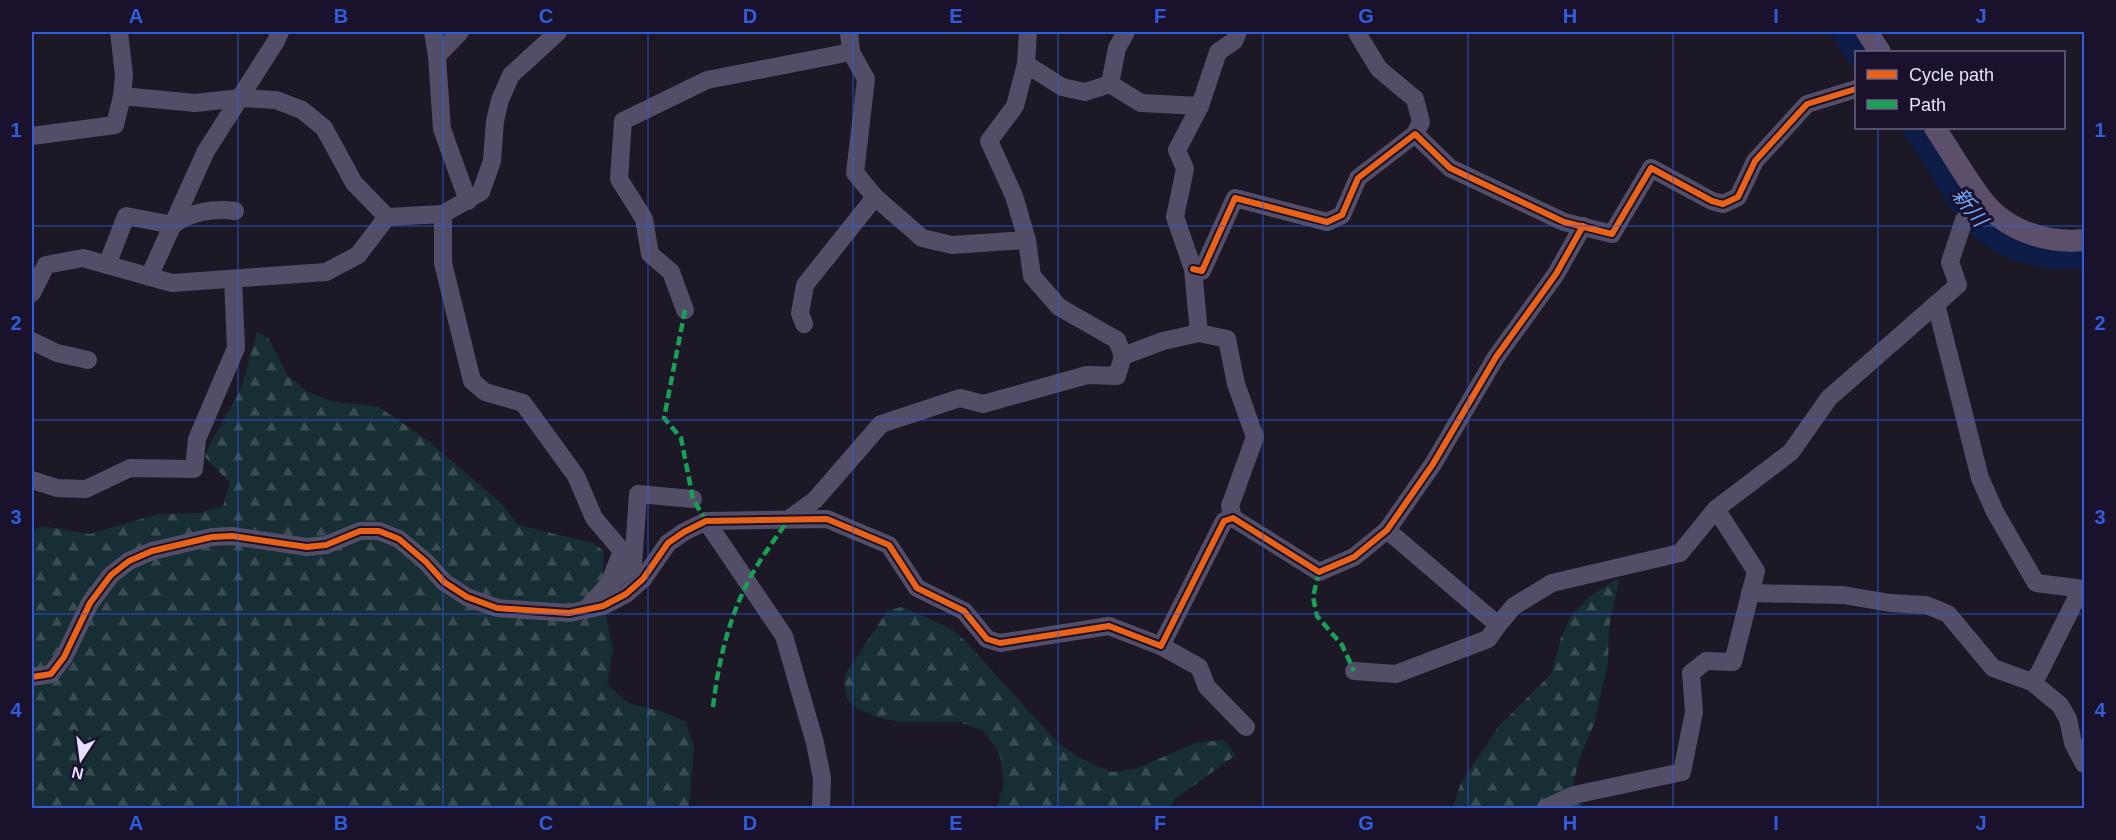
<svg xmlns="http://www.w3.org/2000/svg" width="2116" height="840" viewBox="0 0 2116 840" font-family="Helvetica,'Noto Sans JP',sans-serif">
<defs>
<pattern id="forest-firs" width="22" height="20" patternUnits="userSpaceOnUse" patternTransform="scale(1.5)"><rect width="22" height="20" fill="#172f34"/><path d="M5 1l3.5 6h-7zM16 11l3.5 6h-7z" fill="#394d52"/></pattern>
</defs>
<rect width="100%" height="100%" fill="#1c1826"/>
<g fill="url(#forest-firs)">
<polygon points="257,331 268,338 288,376 307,391 330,401 379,407 426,439 502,504 518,525 593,543 604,551 602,600 613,649 607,684 628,703 664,712 686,722 694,746 689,808 32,808 32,532 42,526 90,534 158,514 199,513 223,506 230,483 205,457 209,446 241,389"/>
<polygon points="1620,577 1609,627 1608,663 1594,724 1579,759 1573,785 1584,808 1453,808 1460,785 1498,727 1552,673 1561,637 1571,616 1589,597"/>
<polygon points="902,607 952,629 967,643 1057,742 1077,756 1111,772 1135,769 1195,743 1223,740 1236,755 1175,799 1170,808 996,808 1004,785 1001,760 997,749 982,730 959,722 899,722 876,717 853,706 846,697 844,676 888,610"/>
</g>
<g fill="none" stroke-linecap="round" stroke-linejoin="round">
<g stroke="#0e1c48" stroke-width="28">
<polyline points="1846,32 1859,52"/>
<path d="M1916 128C1953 174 1965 235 2029 250 2053 255 2061 257 2084 253"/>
</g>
<g stroke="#524e67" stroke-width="18">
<polyline points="433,32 437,56 442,129 468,201"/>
<polyline points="849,32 851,52 866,79 855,173 875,197 922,238 952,245 1027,240"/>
<polyline points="1028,32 1026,64 1015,106 989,141 1014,196 1027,240 1032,276 1059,307 1117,340 1123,356"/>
<polyline points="1358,32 1357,33 1379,69 1415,99 1421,122 1415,134"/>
<polyline points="437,56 460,32"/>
<polyline points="1026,64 1062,87 1085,92 1110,84 1141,103 1200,106"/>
<polyline points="1110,84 1117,48 1126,32"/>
<polyline points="122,96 195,103 241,98 276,100 302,110 324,128 354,183 387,217"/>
<polyline points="32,136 115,125 122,96 124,75 119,32"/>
<polyline points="443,214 443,263 472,381 485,392 523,403 576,476 594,518 622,551 609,584 585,610"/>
<path d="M107 265 126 216 173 225C189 212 214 208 235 211"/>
<polyline points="1193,269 1202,271 1235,198 1327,222 1342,215 1358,178 1415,134 1450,168 1564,222 1612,234 1651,168 1712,201 1723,204 1738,197 1755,161 1807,104 1856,89"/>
<polyline points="149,277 206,151 276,41 280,32"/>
<polyline points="32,293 46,265 83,258 172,283 326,272 358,255 387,217 443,214 481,192 492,161 495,121 500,100 511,75 558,32"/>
<polyline points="1936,304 1980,478 1995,512 2036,583 2084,589"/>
<polyline points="685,310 671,272 650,254 644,219 619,179 623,121 707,80 851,52"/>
<polyline points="804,324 800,313 805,285 875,197"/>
<polyline points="32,341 57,353 88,360"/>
<polyline points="32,480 57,488 86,489 130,468 194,469 197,439 236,348 233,279"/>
<polyline points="1233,518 1230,506 1255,437 1236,384 1227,339 1199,333 1193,269 1175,217 1185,169 1177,150 1200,106 1218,52 1234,41 1238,32"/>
<polyline points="789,519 815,500 881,424 960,398 983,404 1087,375 1117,376 1123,356 1163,341 1199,333"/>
<polyline points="706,521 784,636 815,743 822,778 821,808"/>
<polyline points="1387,530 1498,625"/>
<polyline points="609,584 633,565 638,494 693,499"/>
<polyline points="1750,593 1843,595 1890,603 1926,605 1948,614 1993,668 2032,682 2060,705 2068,719 2073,743 2084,764"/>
<polyline points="1161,646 1199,667 1207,687 1246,727"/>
<polyline points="1354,671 1396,674 1488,639 1498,625 1514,606 1552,583 1680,553 1716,509 1791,452 1829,398 1958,285 1950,262 1964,220 1985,203"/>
<polyline points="32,677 51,674 64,657 90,603 111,575 129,561 152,551 212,537 232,536 307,547 326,545 360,531 379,531 399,539 426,562 444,582 467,597 497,608 569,613 603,606 626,594 643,579 668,543 684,532 706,521 827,519 889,545 917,588 964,611 987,639 1000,643 1109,626 1161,646 1224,521 1233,518 1319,572 1354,557 1387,530 1433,464 1496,357 1556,274 1583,226"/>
<polyline points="2032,682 2039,673 2081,589"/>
<polyline points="1546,808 1574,795 1682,772 1694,712 1691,673 1706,661 1733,662 1756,571 1716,509"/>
</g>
<g stroke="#5c4f6b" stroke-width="22">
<polyline points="1867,32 1880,52"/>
<path d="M1935 128C1951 152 1966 179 1984 202 2007 231 2049 244 2084 240"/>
</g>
<g stroke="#1a9f57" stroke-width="4.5" stroke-dasharray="9 4.5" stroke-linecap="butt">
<polyline points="685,310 664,418 681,438 693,499 706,521"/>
<polyline points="1319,572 1313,597 1317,616 1342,645 1354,671"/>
<path d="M713 707C718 664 728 620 748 582 759 560 775 539 789 519"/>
</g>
<g stroke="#1a122c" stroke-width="10">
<g id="cycleway">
<polyline points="1193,269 1202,271 1235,198 1327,222 1342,215 1358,178 1415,134 1450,168 1564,222 1612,234 1651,168 1712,201 1723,204 1738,197 1755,161 1807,104 1856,89"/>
<polyline points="32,677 51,674 64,657 90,603 111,575 129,561 152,551 212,537 232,536 307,547 326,545 360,531 379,531 399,539 426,562 444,582 467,597 497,608 569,613 603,606 626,594 643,579 668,543 684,532 706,521 827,519 889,545 917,588 964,611 987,639 1000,643 1109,626 1161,646 1224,521 1233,518 1319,572 1354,557 1387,530 1433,464 1496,357 1556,274 1583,226"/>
</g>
</g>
<use href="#cycleway" stroke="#ea6118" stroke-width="6"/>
</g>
<path fill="none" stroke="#315cdc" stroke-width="1.5" stroke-opacity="0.55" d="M238 32V808M443 32V808M648 32V808M853 32V808M1058 32V808M1263 32V808M1468 32V808M1673 32V808M1878 32V52M1878 128V808M32 226H2084M32 420H2084M32 614H2084"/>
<g text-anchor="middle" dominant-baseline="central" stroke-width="6" stroke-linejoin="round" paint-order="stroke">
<g font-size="21" font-style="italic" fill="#70a9fb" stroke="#1a122c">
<text transform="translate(1970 207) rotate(52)">新川</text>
</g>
</g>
<rect width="2116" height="840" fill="none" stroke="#1a122c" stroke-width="66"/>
<rect x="1855" y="51" width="210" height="78" fill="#1a122c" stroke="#6c6480" stroke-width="1.5"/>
<rect x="1867" y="70" width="30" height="9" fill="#ea6118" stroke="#6c6480" stroke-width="1.5"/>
<text x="1909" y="81" font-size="18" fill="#e6dffe">Cycle path</text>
<rect x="1867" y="100" width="30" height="9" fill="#1a9f57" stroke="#6c6480" stroke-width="1.5"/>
<text x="1909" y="111" font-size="18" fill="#e6dffe">Path</text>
<g transform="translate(81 759) rotate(193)" stroke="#1a122c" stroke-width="4.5" paint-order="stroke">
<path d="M0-4.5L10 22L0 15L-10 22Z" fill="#e6dffe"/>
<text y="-9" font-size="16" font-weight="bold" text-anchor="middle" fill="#e6dffe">N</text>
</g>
<rect x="33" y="33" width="2050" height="774" fill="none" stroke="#315cdc" stroke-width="2"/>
<g font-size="20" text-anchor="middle" font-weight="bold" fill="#315cdc">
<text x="136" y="23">A</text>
<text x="341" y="23">B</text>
<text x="546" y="23">C</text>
<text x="750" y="23">D</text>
<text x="956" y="23">E</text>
<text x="1160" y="23">F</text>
<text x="1366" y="23">G</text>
<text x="1570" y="23">H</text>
<text x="1776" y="23">I</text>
<text x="1981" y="23">J</text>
<text x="16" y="137">1</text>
<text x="2100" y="137">1</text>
<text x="16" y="330">2</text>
<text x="2100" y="330">2</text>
<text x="16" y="524">3</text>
<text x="2100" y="524">3</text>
<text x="16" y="717">4</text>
<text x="2100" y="717">4</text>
<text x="136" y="830">A</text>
<text x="341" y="830">B</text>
<text x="546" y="830">C</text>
<text x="750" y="830">D</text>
<text x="956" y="830">E</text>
<text x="1160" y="830">F</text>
<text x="1366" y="830">G</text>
<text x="1570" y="830">H</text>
<text x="1776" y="830">I</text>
<text x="1981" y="830">J</text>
</g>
</svg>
